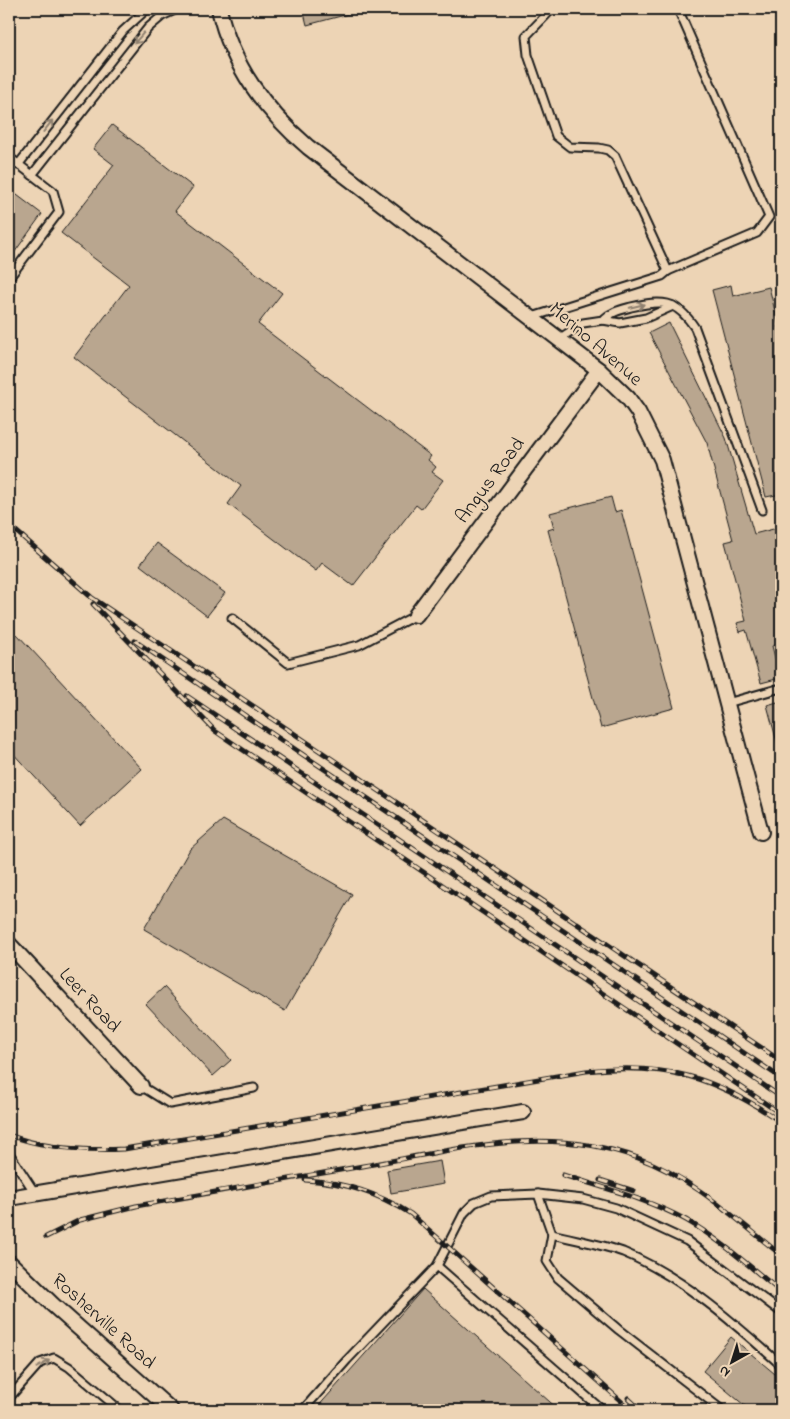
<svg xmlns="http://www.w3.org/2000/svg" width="790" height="1419" viewBox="0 0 790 1419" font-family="'Indie Flower',sans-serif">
<rect width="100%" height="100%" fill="#edd4b5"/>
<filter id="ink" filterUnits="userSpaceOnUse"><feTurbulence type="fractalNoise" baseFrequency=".02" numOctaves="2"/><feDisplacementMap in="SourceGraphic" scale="10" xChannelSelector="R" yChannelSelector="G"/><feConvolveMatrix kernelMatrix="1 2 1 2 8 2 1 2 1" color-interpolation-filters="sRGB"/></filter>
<g filter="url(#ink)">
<g fill="#b9a68f" stroke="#1c1c1c">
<polygon points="303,9 356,9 356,12 307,25"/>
<polygon points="112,125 193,187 175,211 282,293 258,324 431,456 428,460 436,467 432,472 443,480 421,509 416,505 353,586 322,563 316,571 228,504 241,486 74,357 129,285 61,233 114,165 93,149"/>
<polygon points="9,189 42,214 9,260"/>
<polygon points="731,285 733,296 769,287 781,335 781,494 766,497 712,290"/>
<polygon points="669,323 726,438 754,534 781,527 781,643 772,646 780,678 761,683 746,630 740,632 737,623 746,621 725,542 733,540 707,443 649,333"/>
<polygon points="611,497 615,512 621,510 674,708 601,728 548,530 554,528 550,513"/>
<polygon points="157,543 225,593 207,616 140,565"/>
<polygon points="17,634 142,769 80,826 9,749 9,641"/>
<polygon points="781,701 781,746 778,746 767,705"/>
<polygon points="223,820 352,894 285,1011 144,929 190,849"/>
<polygon points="164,987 231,1060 213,1076 146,1004"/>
<polygon points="440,1161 444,1184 391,1193 387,1170"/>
<polygon points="423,1289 559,1410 315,1410"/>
<polygon points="731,1337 781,1379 781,1410 750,1410 703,1371"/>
</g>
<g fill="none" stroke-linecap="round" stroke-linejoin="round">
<g stroke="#1c1c1c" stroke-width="11">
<g id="lane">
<polyline points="9,157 53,191 59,212 9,278"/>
<polyline points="18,165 123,31 147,9"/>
<polyline points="32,175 148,28 162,16 177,9"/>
<polyline points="668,271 757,233 769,217 678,9"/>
<polyline points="532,317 662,276 668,271 615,156 608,150 599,148 570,147 556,136 528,55 526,36 552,9"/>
<path d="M603 320C611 312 620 310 631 307 662 300 676 299 695 328L762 510"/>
<polyline points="559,339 583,323 603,320 620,323 646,318 673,306"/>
<polyline points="232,618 288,663 359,645 416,615"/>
<polyline points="727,703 781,688"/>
<polyline points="141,1086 170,1104 254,1088"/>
<polyline points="9,1153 35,1193"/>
<path d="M538 1194 552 1234C575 1240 601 1244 623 1252 683 1277 733 1322 781 1365"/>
<polyline points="552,1234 547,1261 558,1278 619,1330 722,1410"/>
<polyline points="437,1266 602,1410"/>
<polyline points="9,1398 40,1363 54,1358 69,1367 120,1410"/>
<polyline points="303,1410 347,1360 437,1266 464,1213 474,1203 491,1196 538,1194 583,1199 616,1208 687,1241 781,1312"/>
</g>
</g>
<g stroke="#1c1c1c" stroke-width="18">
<g id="street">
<path d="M219 9C232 66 264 109 308 147L599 370 628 398 638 412 662 460 761 832"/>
<polyline points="416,615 599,370"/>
<polyline points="9,944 141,1086"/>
<polyline points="9,1198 523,1112"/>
<polyline points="9,1262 53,1305 171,1410"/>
</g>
</g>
<use href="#lane" stroke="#edd4b5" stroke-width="7"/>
<use href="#street" stroke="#edd4b5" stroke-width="14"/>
<g stroke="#1c1c1c" stroke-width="5">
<g id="rail">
<polyline points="9,525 91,597 781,1061"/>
<polyline points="93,604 215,731 781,1114"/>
<polyline points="135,641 781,1078"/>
<polyline points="187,696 781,1097"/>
<path d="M9 1135C46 1149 85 1151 124 1149L586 1071C666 1062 715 1077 781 1122"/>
<path d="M563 1175C604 1188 648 1199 686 1220 721 1240 750 1267 781 1292"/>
<path d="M305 1180C344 1182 378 1193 411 1214L631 1410"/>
<polyline points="600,1180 634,1191"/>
<path d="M46 1237 80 1220 136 1206C212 1192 288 1179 363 1166 456 1150 546 1124 638 1158 692 1177 737 1220 781 1255"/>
<polyline points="628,1398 641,1410"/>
</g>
</g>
<use href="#rail" stroke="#edd4b5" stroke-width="3" stroke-dasharray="9" stroke-linecap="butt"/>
</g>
<defs><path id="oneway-shaft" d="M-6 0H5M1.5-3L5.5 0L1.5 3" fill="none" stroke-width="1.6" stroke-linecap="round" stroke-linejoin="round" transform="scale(1.25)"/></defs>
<g stroke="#8f8170">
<use href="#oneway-shaft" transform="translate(139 38) rotate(131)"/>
<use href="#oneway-shaft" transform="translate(48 126) rotate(-52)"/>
<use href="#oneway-shaft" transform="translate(637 306) rotate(-14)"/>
<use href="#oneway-shaft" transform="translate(43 1364) rotate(-30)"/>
</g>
</g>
<g text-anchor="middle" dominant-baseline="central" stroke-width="4.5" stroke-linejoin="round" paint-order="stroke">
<g font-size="20" fill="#1c1c1c" stroke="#edd4b5">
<text transform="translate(595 345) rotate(41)">Merino Avenue</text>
<text transform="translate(491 481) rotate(-53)">Angus Road</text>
<text transform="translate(89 1001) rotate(47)">Leer Road</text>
<text transform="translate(103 1322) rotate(42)">Rosherville Road</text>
</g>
</g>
<rect width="790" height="1419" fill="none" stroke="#edd4b5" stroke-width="30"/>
<rect x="15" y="15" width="760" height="1389" fill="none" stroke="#1c1c1c" stroke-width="2" filter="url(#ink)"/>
<g transform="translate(732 1362) rotate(219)" stroke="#edd4b5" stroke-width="4" paint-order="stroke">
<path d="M0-4L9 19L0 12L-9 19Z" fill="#1c1c1c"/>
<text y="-8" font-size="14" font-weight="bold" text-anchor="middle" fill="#1c1c1c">N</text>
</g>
</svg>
